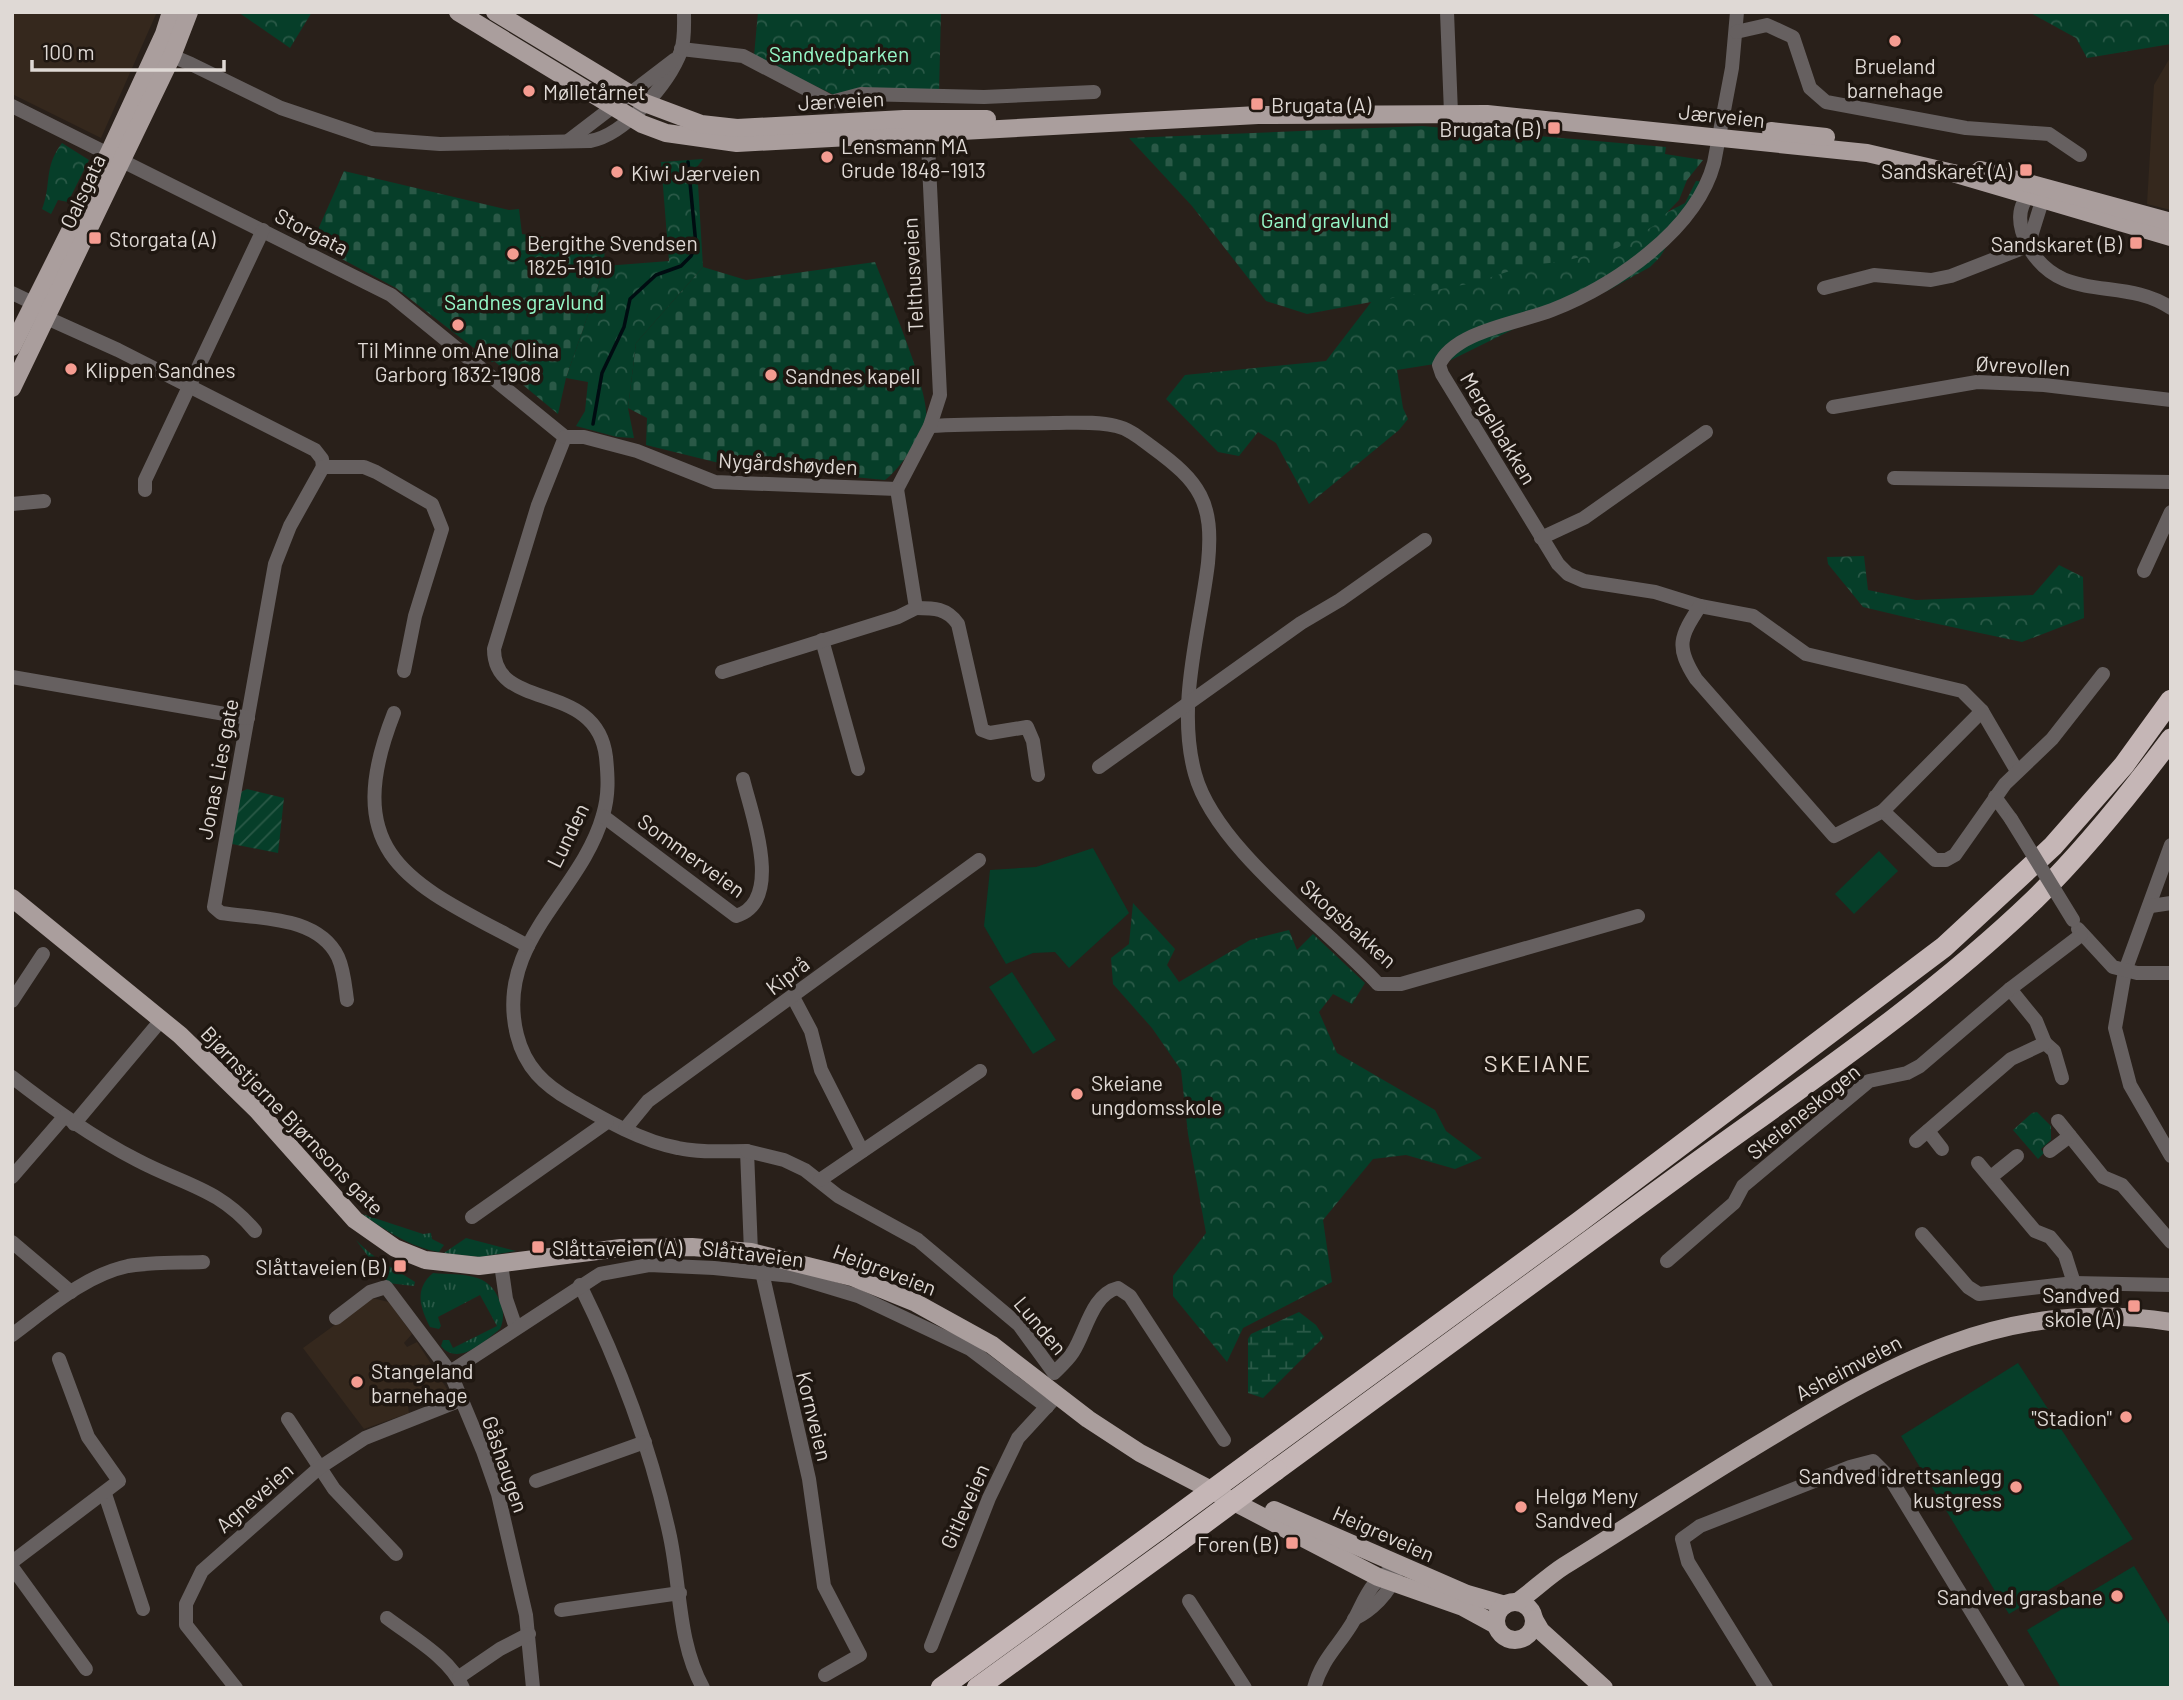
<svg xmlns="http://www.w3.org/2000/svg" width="2183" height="1700" viewBox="0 0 2183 1700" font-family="Barlow,sans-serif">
<defs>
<pattern id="grass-tufts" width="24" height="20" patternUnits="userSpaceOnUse" patternTransform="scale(1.75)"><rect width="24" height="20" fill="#063e29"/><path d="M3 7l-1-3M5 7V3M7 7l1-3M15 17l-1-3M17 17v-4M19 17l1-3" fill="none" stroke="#2a5947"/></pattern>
<pattern id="forest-crowns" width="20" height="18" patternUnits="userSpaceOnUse" patternTransform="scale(1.75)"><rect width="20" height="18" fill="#063e29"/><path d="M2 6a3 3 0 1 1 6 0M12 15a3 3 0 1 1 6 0" fill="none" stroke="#2a5947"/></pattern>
<pattern id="wetland-marsh" width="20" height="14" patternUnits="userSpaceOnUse" patternTransform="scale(1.75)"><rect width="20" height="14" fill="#063e29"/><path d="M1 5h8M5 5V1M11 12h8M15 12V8" fill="none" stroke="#2a5947"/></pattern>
<pattern id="cemetery-stones" width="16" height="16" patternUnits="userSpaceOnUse" patternTransform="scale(1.75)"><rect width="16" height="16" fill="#063e29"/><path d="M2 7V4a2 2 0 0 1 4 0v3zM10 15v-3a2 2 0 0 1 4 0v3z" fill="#2a5947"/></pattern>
<pattern id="garden-furrows" width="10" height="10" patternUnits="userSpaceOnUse" patternTransform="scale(1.75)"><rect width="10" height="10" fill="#063e29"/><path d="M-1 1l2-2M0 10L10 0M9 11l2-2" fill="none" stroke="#2a5947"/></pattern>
</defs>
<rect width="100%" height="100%" fill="#29201a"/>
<g fill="#35281d">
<polygon points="12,12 157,12 101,138 12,94"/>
<polygon points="2171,56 2171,210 2147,204 2154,85"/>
<polygon points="372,1298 389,1302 412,1334 404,1343 407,1347 417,1342 447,1389 443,1400 425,1407 416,1394 407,1399 409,1413 364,1429 303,1348"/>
</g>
<g fill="url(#grass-tufts)">
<path d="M362 1214 423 1234 431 1233 432 1239 444 1245 439 1252C410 1247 387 1231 362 1214Z"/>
<polygon points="466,1238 516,1251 480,1257 444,1253"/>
<path d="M356 1240C374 1259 393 1268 415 1282L414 1286 388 1283Z"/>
<path d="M433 1273C461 1276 489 1270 500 1302 504 1311 504 1320 500 1329 485 1341 458 1367 441 1346L443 1340H449L453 1348 497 1326 480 1295 438 1317 441 1326 439 1329 430 1327C420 1307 414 1289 433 1273Z"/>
</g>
<g fill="url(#forest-crowns)">
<polygon points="238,12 312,12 290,48"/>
<polygon points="758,12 941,12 939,93 836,96 754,56"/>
<polygon points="2029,12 2171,12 2171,44 2087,58 2076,38"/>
<path d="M62 143 89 160 68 202 58 200 51 214 42 209C52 184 43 168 62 143Z"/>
<polygon points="703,159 697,167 703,267 636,343 628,408 634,438 617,437 576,426 585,411 588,382 566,378 605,266 669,261 661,162"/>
<polygon points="1696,181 1706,182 1660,257 1650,267 1607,291 1536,318 1447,362 1397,370 1403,408 1408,419 1399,430 1309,504 1276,443 1258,432 1239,456 1218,452 1166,399 1185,375 1326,361 1372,301 1656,218 1685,203"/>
<polygon points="1864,556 1868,590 1916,600 2033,595 2059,565 2083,577 2084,618 2022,642 1905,617 1863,607 1828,564 1827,557"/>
<polygon points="1133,903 1175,949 1167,965 1179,982 1250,940 1289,930 1297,950 1313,934 1365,983 1352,1004 1333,994 1319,1012 1337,1053 1435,1110 1446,1131 1482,1158 1455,1169 1406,1155 1373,1159 1323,1220 1332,1282 1243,1328 1227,1362 1173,1296 1173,1276 1206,1233 1188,1134 1181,1070 1152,1028 1113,984 1111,958 1129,944"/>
<polygon points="2037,1112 2051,1126 2051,1140 2041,1149 2044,1153 2038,1159 2013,1130 2032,1113"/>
</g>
<polygon fill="url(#wetland-marsh)" points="1299,1312 1316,1325 1324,1337 1263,1398 1248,1393 1248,1339 1251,1334"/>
<g fill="url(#cemetery-stones)">
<polygon points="1422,126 1666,147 1665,154 1703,160 1687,180 1679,200 1655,225 1617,248 1560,262 1528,265 1473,283 1307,314 1266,301 1192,206 1129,138"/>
<polygon points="344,171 509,210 519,209 522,234 604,246 605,266 566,378 558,414 494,361 492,362 396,288 312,243"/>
<path d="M875 262C886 290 930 392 926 417 922 437 900 469 885 480L727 465 646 445 647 418 628 408 636 343 703 267 746 280Z"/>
</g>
<polygon fill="url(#garden-furrows)" points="247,789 284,798 278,853 232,844 241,792"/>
<g fill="#063e29">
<polygon points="1093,848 1129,913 1069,968 1055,952 1033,953 1006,964 984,926 990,870 1036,867"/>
<polygon points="1879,851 1898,871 1854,914 1835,894"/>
<polygon points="1012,972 1056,1040 1033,1054 989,987"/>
<polygon points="2018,1363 2133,1539 2009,1614 1901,1436"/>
<polygon points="2134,1566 2171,1627 2171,1688 2061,1688 2027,1630"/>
</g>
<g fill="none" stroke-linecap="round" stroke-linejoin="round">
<polyline stroke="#000c11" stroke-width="3.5" points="593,424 602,373 624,327 630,299 656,275 681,266 691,256 696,245 688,162"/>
<g stroke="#666060" stroke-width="14">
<polyline points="1447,12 1451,113"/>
<path d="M1737 12 1732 68 1714 163C1696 231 1613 286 1552 310 1519 323 1454 331 1439 365L1442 374 1558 564 1568 574 1584 581 1655 592 1700 606 1753 616 1806 654 1962 691 1982 711 2017 771"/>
<polyline points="1736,32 1767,25 1793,37 1810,88 1826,102 1966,128 2049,134 2080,155"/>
<polyline points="681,49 743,56 831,102 861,94 984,97 1094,92"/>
<path d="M165 57 172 56 191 64 281 108 373 139 440 144 590 141C625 135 669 83 681 51 685 39 684 25 684 12"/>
<polyline points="12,106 391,295 565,437"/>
<polyline points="568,141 674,60"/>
<path d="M2028 246C2018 226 2015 205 2034 191"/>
<polyline points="2028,246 2042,201 2041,191"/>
<path d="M1824 288 1874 275 1931 280 1951 276 2028 246C2062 306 2122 275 2171 308"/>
<polyline points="12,293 35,304"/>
<polyline points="47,318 118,350 315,450 322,459 323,467"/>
<polyline points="1833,407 1977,382 2044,385 2171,400"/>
<path d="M930 426C971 424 1012 424 1053 423 1073 423 1097 421 1116 426 1130 429 1141 439 1152 447 1200 482 1214 502 1208 563 1200 631 1176 705 1195 774 1215 848 1326 927 1378 984H1401L1638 916"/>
<path d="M565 437 538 505 494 649C494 713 597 679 606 757 608 777 609 795 603 815 581 894 494 942 517 1035 525 1067 544 1085 572 1101 605 1120 641 1141 678 1148 700 1153 725 1151 747 1151L751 1252"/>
<polyline points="565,437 584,437 637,451 715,482 897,489"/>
<path d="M323 467 290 526 275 564 214 907 221 913C260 919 318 916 338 957 344 970 345 986 347 1000"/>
<polyline points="323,467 364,467 376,472 432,504 442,529 415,616 404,671"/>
<polyline points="1894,478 2171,482"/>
<polyline points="897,489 930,426 940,395 927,123"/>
<polyline points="145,490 145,480 263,230"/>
<polyline points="12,504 44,501"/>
<polyline points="1541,538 1584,518 1706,432"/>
<polyline points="2144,571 2171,512"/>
<path d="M1700 606C1680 637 1675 646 1696 679L1834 836 1883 811 1935 860H1946L1955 855 2005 784 2052 739 2103 674"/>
<path d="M916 608C934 608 947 608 958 624L982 730 990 733 1027 727 1033 741 1038 775"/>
<polyline points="822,640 858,769"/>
<polyline points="722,672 898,617 916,608 897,489"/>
<polyline points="12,677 248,718"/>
<path d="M394 713C336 860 415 885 528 946"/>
<polyline points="1099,767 1301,623 1340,600 1425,540"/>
<polyline points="1995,797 2011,819"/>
<polyline points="1883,811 1982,711"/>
<path d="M603 816 736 916C785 901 751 813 743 779"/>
<polyline points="2171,845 2125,971 2115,1028 2130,1085 2171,1156"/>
<polyline points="2151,906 2171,903"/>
<polyline points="2078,929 2113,967 2137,973 2171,973"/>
<polyline points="793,997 811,1031 821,1070 862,1151"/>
<polyline points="12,1001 43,954"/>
<polyline points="2045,1043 2054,1051 2062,1078"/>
<path d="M12 1077C52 1108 92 1137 137 1160 184 1185 219 1188 255 1231"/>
<polyline points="2058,1121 2103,1177 2122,1185 2171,1242"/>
<polyline points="74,1124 162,1019"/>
<polyline points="625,1129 648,1101 979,860"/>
<polyline points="1928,1131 1942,1149"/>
<polyline points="1916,1141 2011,1059 2045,1043 2036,1021 2010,989"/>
<path d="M747 1151 784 1160 805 1170 838 1196 918 1240 1019 1325 1054 1373C1060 1367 1068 1360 1073 1352 1086 1332 1092 1294 1118 1288L1130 1296 1224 1440"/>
<polyline points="2050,1151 2070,1136"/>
<polyline points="1978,1163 2035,1231 2050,1237 2065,1255 2074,1283"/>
<polyline points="12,1177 64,1117"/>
<polyline points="1991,1177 2017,1156"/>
<polyline points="820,1180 980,1071"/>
<polyline points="472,1217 607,1122"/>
<polyline points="1922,1234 1968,1287 1979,1294 2074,1283 2171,1285"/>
<polyline points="12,1242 71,1292"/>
<polyline points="1667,1261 1734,1203 1743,1186 1869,1081 1907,1073 1920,1066 2010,989 2081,935"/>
<polyline points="501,1264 506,1299 516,1328"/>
<polyline points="762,1272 809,1479 824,1586 860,1655 825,1675"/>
<path d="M580 1285C619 1364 650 1445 669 1532 681 1584 677 1641 703 1688"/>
<polyline points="336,1318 370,1292 386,1287 450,1372 483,1451 498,1494 526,1615 533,1688"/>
<path d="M12 1335C46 1310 85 1275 128 1266 152 1262 179 1263 203 1262"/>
<polyline points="450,1372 600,1274 649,1265 714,1268 792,1276 858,1296 970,1349 1047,1407"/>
<polyline points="288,1419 334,1489 396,1554"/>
<polyline points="536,1481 645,1442"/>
<polyline points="105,1494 143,1609"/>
<polyline points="12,1562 119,1481 88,1437 59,1359"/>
<polyline points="12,1567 86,1669"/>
<polyline points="1189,1601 1245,1688"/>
<polyline points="561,1610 680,1593"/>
<path d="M387 1618C412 1637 450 1658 463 1688"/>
<path d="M1354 1619C1371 1611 1390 1593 1395 1575"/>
<polyline points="931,1646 989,1498 1018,1438 1052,1401"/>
<polyline points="459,1677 500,1649 529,1634"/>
<polyline points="236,1688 186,1625 186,1604 202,1571 319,1468 365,1438 461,1400"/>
<path d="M1314 1688C1322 1658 1340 1645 1354 1620 1368 1593 1369 1583 1398 1565"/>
<polyline points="1766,1688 1688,1562 1682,1539 1700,1526 1850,1467 1873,1461 1890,1478 2018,1688"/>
</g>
<g stroke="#aa9e9d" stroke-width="18">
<polyline points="458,12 642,124 666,133 737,143 1258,115 1487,114 1867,153 1953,173 2171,237"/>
<polyline points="495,12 645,103 701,124 737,128 904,119 987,119"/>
<polyline points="1771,131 1826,137"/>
<polyline points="1980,170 2171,222"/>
<polyline points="12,347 109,153 164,34 171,12"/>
<polyline points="12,388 172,56 189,12"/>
<polyline points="12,898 180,1035 257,1110 355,1220 395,1248 425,1260 479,1266 621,1248 692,1247 751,1252 852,1277 916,1303 992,1345 1088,1419 1140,1453 1378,1577 1463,1607 1496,1625"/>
<polyline points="1274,1510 1467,1594 1505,1605"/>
<circle cx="1515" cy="1621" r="19"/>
<path d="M1517 1602C1533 1591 1547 1577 1564 1566 1624 1529 1683 1490 1744 1453 1884 1368 1998 1296 2171 1322"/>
<polyline points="1534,1619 1541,1631 1604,1688"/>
</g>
<g stroke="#c5b6b6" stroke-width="21">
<polyline points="1256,1458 1579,1222 1944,947 2053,846 2124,765 2171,700"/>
<path d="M1276 1470C1411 1371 1546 1272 1681 1174 1801 1087 1928 1002 2035 899 2085 850 2129 795 2171 739"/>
<polyline points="941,1688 1158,1530"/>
<polyline points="977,1688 1180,1541"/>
</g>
<polyline stroke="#666060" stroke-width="14" points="2011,819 2073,920"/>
<g stroke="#c5b6b6" stroke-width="21">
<polyline points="1158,1530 1256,1458"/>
<polyline points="1180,1541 1276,1470"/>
</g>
</g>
<g fill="#f59c91" stroke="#1f1711" stroke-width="2.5">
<circle cx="1895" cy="41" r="7"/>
<circle cx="529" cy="91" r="7"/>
<rect x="1250" y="97" width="14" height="14" rx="3.5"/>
<rect x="1547" y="121" width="14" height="14" rx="3.5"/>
<circle cx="827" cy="157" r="7"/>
<rect x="2019" y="163" width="14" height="14" rx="3.5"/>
<circle cx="617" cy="172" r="7"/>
<rect x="88" y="231" width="14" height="14" rx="3.5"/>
<rect x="2129" y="236" width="14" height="14" rx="3.5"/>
<circle cx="513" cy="254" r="7"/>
<circle cx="458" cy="325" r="7"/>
<circle cx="71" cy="369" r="7"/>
<circle cx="771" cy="375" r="7"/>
<circle cx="1077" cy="1094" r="7"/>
<rect x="531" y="1240" width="14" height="14" rx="3.5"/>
<rect x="393" y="1259" width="14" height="14" rx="3.5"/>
<rect x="2127" y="1299" width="14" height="14" rx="3.5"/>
<circle cx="357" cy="1382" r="7"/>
<circle cx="2126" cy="1417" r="7"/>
<circle cx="2016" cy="1487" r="7"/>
<circle cx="1521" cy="1507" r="7"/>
<rect x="1285" y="1536" width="14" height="14" rx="3.5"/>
<circle cx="2117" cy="1596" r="7"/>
</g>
<g text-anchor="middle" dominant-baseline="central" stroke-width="7" stroke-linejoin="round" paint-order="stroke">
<g font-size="21" fill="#96f9c9" stroke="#1f1711">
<text x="839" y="53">Sandvedparken</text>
<text x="1325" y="219">Gand gravlund</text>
<text x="524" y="301">Sandnes gravlund</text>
</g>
<g font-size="21" fill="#dfd9d5" stroke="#1f1711" text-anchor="start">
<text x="1895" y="65" text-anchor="middle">Brueland<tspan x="1895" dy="24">barnehage</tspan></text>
<text x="543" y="91">Mølletårnet</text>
<text x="1271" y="104">Brugata (A)</text>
<text x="1540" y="128" text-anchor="end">Brugata (B)</text>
<text x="841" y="145">Lensmann MA<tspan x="841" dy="24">Grude 1848–1913</tspan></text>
<text x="2012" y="170" text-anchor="end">Sandskaret (A)</text>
<text x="631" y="172">Kiwi Jærveien</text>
<text x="109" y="238">Storgata (A)</text>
<text x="527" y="242">Bergithe Svendsen<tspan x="527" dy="24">1825-1910</tspan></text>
<text x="2122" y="243" text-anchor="end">Sandskaret (B)</text>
<text x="458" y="349" text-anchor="middle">Til Minne om Ane Olina<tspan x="458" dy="24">Garborg 1832-1908</tspan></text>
<text x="85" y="369">Klippen Sandnes</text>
<text x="785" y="375">Sandnes kapell</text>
<text x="1091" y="1082">Skeiane<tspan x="1091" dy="24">ungdomsskole</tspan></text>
<text x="552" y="1247">Slåttaveien (A)</text>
<text x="386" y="1266" text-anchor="end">Slåttaveien (B)</text>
<text x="2120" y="1294" text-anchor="end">Sandved<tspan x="2120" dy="24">skole (A)</tspan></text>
<text x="371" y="1370">Stangeland<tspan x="371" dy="24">barnehage</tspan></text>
<text x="2112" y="1417" text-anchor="end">"Stadion"</text>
<text x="2002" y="1475" text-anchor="end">Sandved idrettsanlegg<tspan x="2002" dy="24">kustgress</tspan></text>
<text x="1535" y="1495">Helgø Meny<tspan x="1535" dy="24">Sandved</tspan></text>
<text x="1278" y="1543" text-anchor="end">Foren (B)</text>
<text x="2103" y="1596" text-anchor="end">Sandved grasbane</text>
</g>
<g font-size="21" fill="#dfd9d5" stroke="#1f1711">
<text transform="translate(841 100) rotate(-3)">Jærveien</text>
<text transform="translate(1722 115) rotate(6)">Jærveien</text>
<text transform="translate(82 191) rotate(-65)">Oalsgata</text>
<text transform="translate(312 231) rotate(27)">Storgata</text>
<text transform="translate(912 275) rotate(-93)">Telthusveien</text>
<text transform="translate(2023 365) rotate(3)">Øvrevollen</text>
<text transform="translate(1499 428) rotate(59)">Mergelbakken</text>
<text transform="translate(788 463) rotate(3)">Nygårdshøyden</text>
<text transform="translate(217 769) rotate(-79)">Jonas Lies gate</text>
<text transform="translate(567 835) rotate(-64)">Lunden</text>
<text transform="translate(692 855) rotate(36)">Sommerveien</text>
<text transform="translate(1349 923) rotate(42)">Skogsbakken</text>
<text transform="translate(787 975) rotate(-37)">Kiprå</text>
<text transform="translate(1803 1111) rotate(-39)">Skeieneskogen</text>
<text transform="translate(293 1120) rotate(46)">Bjørnstjerne Bjørnsons gate</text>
<text transform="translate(753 1253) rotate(7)">Slåttaveien</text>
<text transform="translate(885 1269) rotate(21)">Heigreveien</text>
<text transform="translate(1041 1325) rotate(50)">Lunden</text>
<text transform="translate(1848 1367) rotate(-28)">Asheimveien</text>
<text transform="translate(815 1416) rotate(76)">Kornveien</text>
<text transform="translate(506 1464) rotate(71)">Gåshaugen</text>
<text transform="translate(254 1497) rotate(-41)">Agneveien</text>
<text transform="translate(964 1506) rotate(-66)">Gitleveien</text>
<text transform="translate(1384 1533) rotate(24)">Heigreveien</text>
</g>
<g font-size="24" letter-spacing="2" fill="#e5dad1" stroke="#1f1711">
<text x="1538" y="1062">SKEIANE</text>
</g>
</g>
<rect width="2183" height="1700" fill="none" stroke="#dfd9d5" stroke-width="28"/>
<path d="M32 60v10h192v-10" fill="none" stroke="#dfd9d5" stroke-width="3.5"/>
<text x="42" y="60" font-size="21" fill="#dfd9d5" stroke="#1f1711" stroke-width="5" paint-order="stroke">100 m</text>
</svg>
